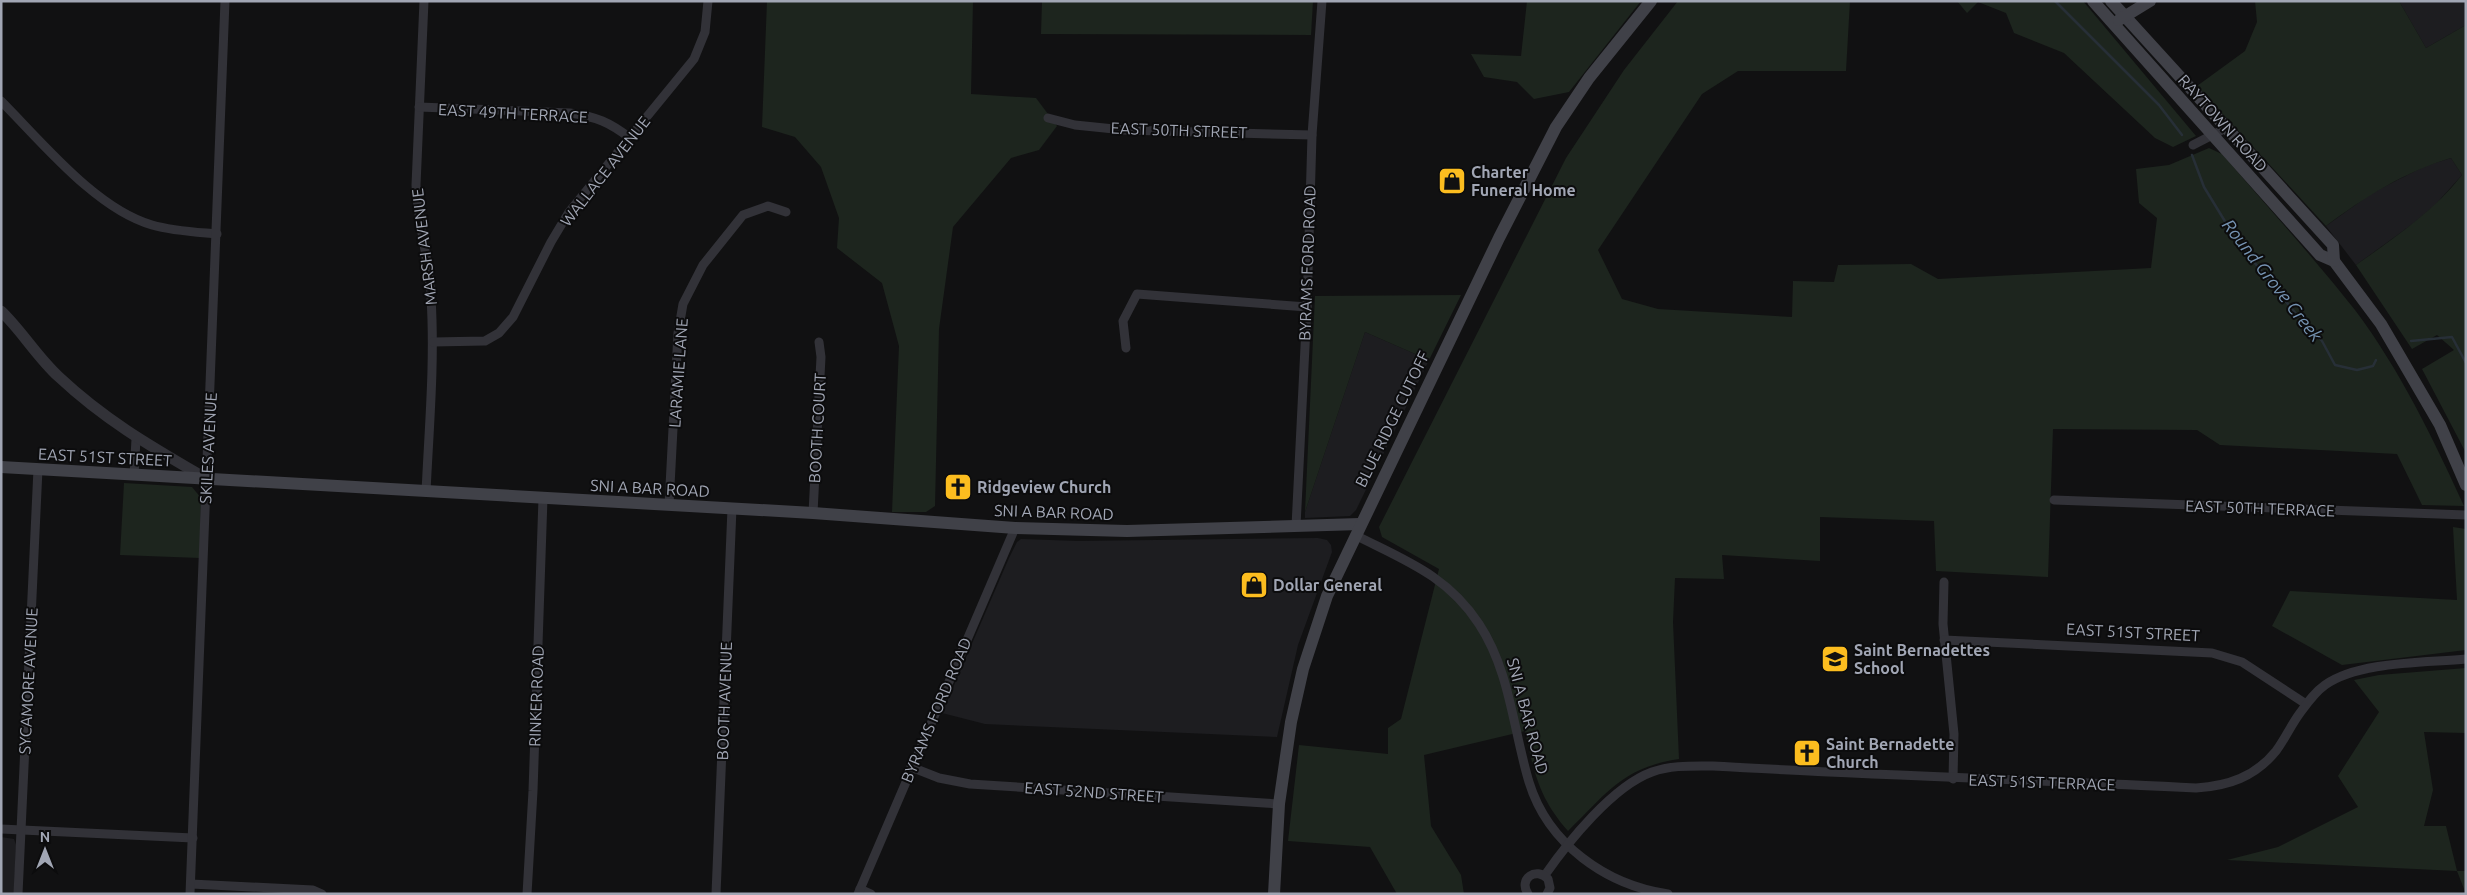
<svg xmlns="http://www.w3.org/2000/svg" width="2467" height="895" viewBox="0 0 2467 895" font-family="Ubuntu,sans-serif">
<rect width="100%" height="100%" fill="#111112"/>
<g fill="#1d1d20">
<polygon points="2399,1 2466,1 2466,25 2426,48"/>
<polygon points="2451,158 2462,175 2435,205 2414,223 2356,265 2326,226 2372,193 2425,166"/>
<polygon points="1365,332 1429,360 1356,510 1350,516 1305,518 1305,512"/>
<polygon points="1318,538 1327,540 1331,545 1332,552 1298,645 1277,737 985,724 942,713 1009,558 1017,542 1021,539 1078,541"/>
<polygon points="1,837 14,839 16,845 14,894 1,894"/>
</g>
<g fill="#1d251e">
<polygon points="767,1 973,1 971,94 1036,98 1057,126 1039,150 1011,158 953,227 939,329 935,506 926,512 892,512 899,346 882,283 837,248 839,218 821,167 795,137 762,127"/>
<polygon points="1042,1 1313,1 1311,35 1041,34"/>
<polygon points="1527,1 1641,1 1569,92 1534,99 1517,82 1484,77 1471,54 1521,56"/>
<path d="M1678 1H1850L1846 71H1738L1702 94 1598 250 1622 299 1658 309 1792 317 1793 281 1834 282 1838 265 1911 264 1938 279 2151 268 2157 218 2139 203 2136 169 2169 165 2209 148 2222 154C2267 206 2313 257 2355 310 2400 370 2433 438 2464 506L2422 505 2397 454 2220 445 2197 430 2053 429 2048 577 1936 571 1934 521 1820 517V561L1722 555 1724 579 1675 578 1673 622 1679 759C1623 767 1606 794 1568 831 1539 798 1534 773 1525 731L1424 755 1431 826 1461 875 1464 894H1397L1370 847 1288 841 1299 745 1388 754V728L1401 719 1439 569 1382 537 1379 527 1566 158 1624 70Z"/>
<polygon points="1957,1 2083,1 2196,136 2173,147 2155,138 2064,53 2014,33 2006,13 1978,2 1967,13"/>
<path d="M2255 1H2399L2426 48 2466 25V453L2422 369 2454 350 2437 335 2412 349 2356 265C2394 238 2433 212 2462 175L2451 158C2404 172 2365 197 2326 226L2197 86 2245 51 2257 22Z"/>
<polygon points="1461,295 1429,360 1365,332 1305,512 1315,296"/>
<polygon points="124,483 192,487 201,498 200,558 120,555"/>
<polygon points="2453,527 2466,529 2466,650 2342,665 2272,626 2290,591 2457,600"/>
<polygon points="2466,668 2466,733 2424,732 2433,790 2424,826 2446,826 2457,871 2466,871 2466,894 2457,871 2227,860 2278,847 2358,807 2338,776 2379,712 2354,680 2379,675"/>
</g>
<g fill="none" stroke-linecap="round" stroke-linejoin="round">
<g stroke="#272f37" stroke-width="2.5">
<polyline points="2055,1 2159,105 2182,135"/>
<polyline points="2192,155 2204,187 2237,241 2297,315 2322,341 2335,365 2357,370 2373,366 2376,360"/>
<polyline points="2411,341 2452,337 2466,363"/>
</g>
<g stroke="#323238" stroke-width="9">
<path d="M424 1 416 185C418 223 429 260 431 298 435 362 429 428 426 492"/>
<path d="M1 101C42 142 96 209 152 225 173 231 195 232 217 234"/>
<path d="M419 107 570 113C597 117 609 122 630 138"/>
<polyline points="1048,118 1075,125 1124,130 1312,135"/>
<polyline points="2193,145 2226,128"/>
<polyline points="433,342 485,341 499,333 513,317 551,242 569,212 694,59 705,32 708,1"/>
<polyline points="1126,348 1123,321 1137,294 1307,307"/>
<polyline points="134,475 136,439"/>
<polyline points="2054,500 2466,515"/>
<polyline points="669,505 678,333 683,304 703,265 743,215 768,206 786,212"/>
<polyline points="813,513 821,357 819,342"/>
<polyline points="1296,526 1307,307 1312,135 1322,1"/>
<path d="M1355 535C1404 560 1447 575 1479 624 1510 671 1513 729 1529 782 1548 844 1606 885 1668 894"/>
<polyline points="1944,582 1943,624 1954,734 1953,779"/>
<polyline points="1944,640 2212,653 2242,662 2306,704"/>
<polyline points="911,767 939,778 970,784 1279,804"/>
<polyline points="1,829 193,838"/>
<path d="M1545 875C1568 842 1613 786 1652 772 1671 765 1692 766 1713 766 1874 775 2035 780 2196 788 2228 786 2255 777 2276 751 2285 739 2291 725 2300 713 2308 702 2315 692 2325 685 2359 661 2425 663 2466 659"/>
<polyline points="191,884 313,890 322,894"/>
<polyline points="860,889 871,894"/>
<polyline points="18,894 38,469"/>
<polyline points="190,894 225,1"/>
<polyline points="527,894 533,791 543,498"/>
<polyline points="716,894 732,508"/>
<polyline points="858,894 1015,528"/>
<path d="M1528 894C1518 879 1536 866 1548 879L1550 888 1547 894"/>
</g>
<path stroke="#323238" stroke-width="11" d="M1 311C22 331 37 357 59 377 106 421 152 447 207 479"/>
<g stroke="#404148" stroke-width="12">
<polyline points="2093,1 2320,255 2334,261 2381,324 2440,425 2466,485"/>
<polyline points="2111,1 2333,245 2334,261"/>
<polyline points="2119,20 2150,1"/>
<polyline points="1,467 813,513 1015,528 1127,531 1360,524"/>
<polyline points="1274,894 1279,804 1291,722 1303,669 1327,596 1499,238 1556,127 1589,78 1651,1"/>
</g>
</g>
<defs>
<g id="shop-square" transform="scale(1.4375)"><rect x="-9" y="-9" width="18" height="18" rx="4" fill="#fcbd1f" stroke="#0c0c0d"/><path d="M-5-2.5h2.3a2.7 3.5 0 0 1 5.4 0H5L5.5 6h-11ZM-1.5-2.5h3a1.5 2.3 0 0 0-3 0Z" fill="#111"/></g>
<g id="church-square" transform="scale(1.4375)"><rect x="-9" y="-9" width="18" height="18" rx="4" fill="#fcbd1f" stroke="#0c0c0d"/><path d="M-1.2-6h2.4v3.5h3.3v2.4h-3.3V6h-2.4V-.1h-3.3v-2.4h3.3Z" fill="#111"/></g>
<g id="school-square" transform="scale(1.4375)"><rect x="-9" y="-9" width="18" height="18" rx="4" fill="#fcbd1f" stroke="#0c0c0d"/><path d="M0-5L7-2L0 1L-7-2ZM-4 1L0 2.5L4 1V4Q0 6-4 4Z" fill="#111"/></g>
</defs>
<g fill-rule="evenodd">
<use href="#shop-square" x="1452" y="181"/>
<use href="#church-square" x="958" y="487"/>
<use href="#shop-square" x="1254" y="585"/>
<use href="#school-square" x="1835" y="659"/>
<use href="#church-square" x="1807" y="753"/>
</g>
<g text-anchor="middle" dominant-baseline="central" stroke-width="4" stroke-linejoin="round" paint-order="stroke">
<g font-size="16" fill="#a1a6b4" stroke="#0c0c0d">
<text transform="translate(513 113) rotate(3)">EAST 49TH TERRACE</text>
<text transform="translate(2223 123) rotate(48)">RAYTOWN ROAD</text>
<text transform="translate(1179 130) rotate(2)">EAST 50TH STREET</text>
<text transform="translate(605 171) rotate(-52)">WALLACE AVENUE</text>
<text transform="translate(424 247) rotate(-97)">MARSH AVENUE</text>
<text transform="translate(1307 263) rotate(-88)">BYRAMS FORD ROAD</text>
<text transform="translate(678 373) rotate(-86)">LARAMIE LANE</text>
<text transform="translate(1392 419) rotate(-64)">BLUE RIDGE CUTOFF</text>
<text transform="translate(817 428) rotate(-87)">BOOTH COURT</text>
<text transform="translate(208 448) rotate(-87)">SKILES AVENUE</text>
<text transform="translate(105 457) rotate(3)">EAST 51ST STREET</text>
<text transform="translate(650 488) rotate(3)">SNI A BAR ROAD</text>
<text transform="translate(2260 508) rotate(2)">EAST 50TH TERRACE</text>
<text transform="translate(1054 512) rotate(2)">SNI A BAR ROAD</text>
<text transform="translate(2133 632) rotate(3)">EAST 51ST STREET</text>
<text transform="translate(28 681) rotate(-87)">SYCAMORE AVENUE</text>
<text transform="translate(536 696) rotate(-88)">RINKER ROAD</text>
<text transform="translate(724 701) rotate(-88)">BOOTH AVENUE</text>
<text transform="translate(936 710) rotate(-67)">BYRAMS FORD ROAD</text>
<text transform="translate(1528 716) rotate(75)">SNI A BAR ROAD</text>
<text transform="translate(2042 782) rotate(2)">EAST 51ST TERRACE</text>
<text transform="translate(1094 792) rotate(4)">EAST 52ND STREET</text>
</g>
<g font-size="16" font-weight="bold" fill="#a1a6b4" stroke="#0c0c0d" text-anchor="start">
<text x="1471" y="172">Charter<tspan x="1471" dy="18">Funeral Home</tspan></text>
<text x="977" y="487">Ridgeview Church</text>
<text x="1273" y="585">Dollar General</text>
<text x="1854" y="650">Saint Bernadettes<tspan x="1854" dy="18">School</tspan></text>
<text x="1826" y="744">Saint Bernadette<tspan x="1826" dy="18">Church</tspan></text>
</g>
<g font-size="18" font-style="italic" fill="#7593b2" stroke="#0c0c0d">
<text transform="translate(2273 280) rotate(52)">Round Grove Creek</text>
</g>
</g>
<rect width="2467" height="895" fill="none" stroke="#a1a6b4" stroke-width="5"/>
<g transform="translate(45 850)" stroke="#0c0c0d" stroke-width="4" paint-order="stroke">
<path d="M0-4L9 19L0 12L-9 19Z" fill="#a1a6b4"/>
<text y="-8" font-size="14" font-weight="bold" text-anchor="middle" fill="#a1a6b4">N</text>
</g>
</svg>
